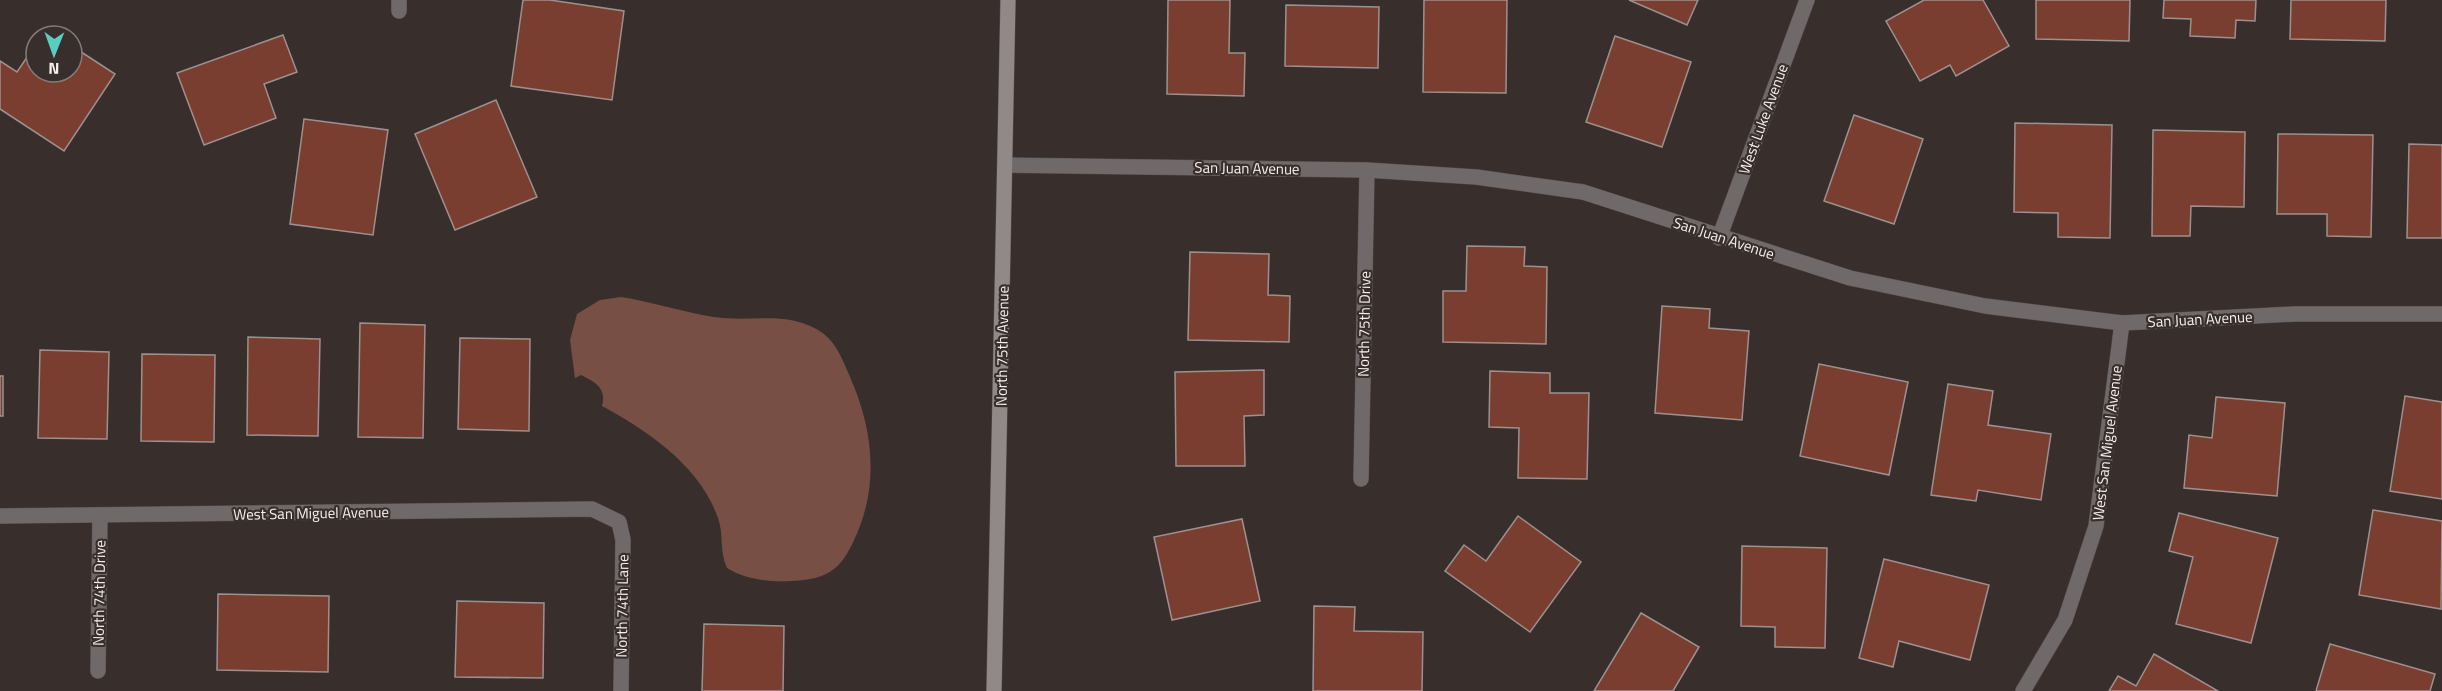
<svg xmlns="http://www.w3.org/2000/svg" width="2442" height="691" viewBox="0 0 2442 691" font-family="'Titillium Web',sans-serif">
<rect width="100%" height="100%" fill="#382f2d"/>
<path fill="#784f45" d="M621 297C652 302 683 312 714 317 753 323 789 309 824 334 837 344 844 363 850 377 872 427 879 480 858 531 843 567 832 579 792 581 769 582 747 580 727 568 719 551 724 535 718 518 700 466 648 431 602 406 607 388 595 382 581 375L575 378 570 340 577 314 600 300Z"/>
<g fill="#793e30" stroke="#9c918f" stroke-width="1.5">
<polygon points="523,0 550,0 624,11 612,100 511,86"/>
<polygon points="1168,0 1230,0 1229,53 1245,53 1244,96 1167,94"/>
<polygon points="1424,0 1507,0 1506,93 1423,92"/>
<polygon points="1629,0 1698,0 1687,25"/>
<polygon points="1924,0 1983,0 2009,46 1956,76 1950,65 1920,81 1886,21"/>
<polygon points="2036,0 2130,0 2129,41 2036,39"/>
<polygon points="2164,0 2256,0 2255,21 2236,20 2235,38 2190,36 2191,19 2163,18"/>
<polygon points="2291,0 2386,0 2385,41 2290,39"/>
<polygon points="1286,5 1379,7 1378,68 1285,66"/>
<polygon points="283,35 297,72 264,84 276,118 204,145 177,73"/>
<polygon points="1615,36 1691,62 1662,147 1586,122"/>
<polygon points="36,44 36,72 72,72 72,46 115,74 64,151 0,109 0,61 17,72"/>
<polygon points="496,100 537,197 455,230 415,134"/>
<polygon points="1854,115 1923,139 1894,224 1824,201"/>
<polygon points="304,119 388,130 373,235 290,224"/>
<polygon points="2015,123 2112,125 2110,238 2058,237 2058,213 2014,212"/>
<polygon points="2153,130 2245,132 2244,207 2191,206 2190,236 2152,236"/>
<polygon points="2278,134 2373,135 2371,237 2327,236 2327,214 2277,214"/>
<polygon points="2409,144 2442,145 2442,238 2407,238"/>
<polygon points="1467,246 1525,247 1524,266 1547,267 1546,344 1443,342 1443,291 1466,291"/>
<polygon points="1190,252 1269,254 1268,295 1290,296 1289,342 1188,340"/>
<polygon points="1662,306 1710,309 1709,328 1749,331 1742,420 1655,413"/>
<polygon points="360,323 425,325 423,438 358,437"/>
<polygon points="248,337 320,339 318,436 247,435"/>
<polygon points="460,338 530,339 529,431 458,429"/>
<polygon points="40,350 109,352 107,439 38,438"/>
<polygon points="142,354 215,355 214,442 141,441"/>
<polygon points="1819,364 1908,382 1889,475 1800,456"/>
<polygon points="1264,370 1264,415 1244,416 1245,466 1176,466 1175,372"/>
<polygon points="1490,371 1550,373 1550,393 1589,393 1587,479 1518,478 1519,428 1489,427"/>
<rect x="0" y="376" width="3" height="40"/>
<polygon points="1948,384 1993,391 1988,425 2051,434 2041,500 1978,490 1976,501 1931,495"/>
<polygon points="2405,396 2442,402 2442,499 2390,491"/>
<polygon points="2216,397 2285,403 2277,496 2184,488 2189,435 2212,438"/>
<polygon points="2373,510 2442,521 2441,609 2359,595"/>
<polygon points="2179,513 2278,538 2251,643 2176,624 2193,557 2169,551"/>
<polygon points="1518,516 1581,562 1530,632 1445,571 1464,545 1486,561"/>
<polygon points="1242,519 1260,601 1172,620 1154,537"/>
<polygon points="1742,546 1827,548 1825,648 1775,647 1775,627 1741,626"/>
<polygon points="1884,559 1989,585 1970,660 1899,641 1893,667 1859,658"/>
<polygon points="218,594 329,596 328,672 217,670"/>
<polygon points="457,601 544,603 543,678 455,677"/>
<polygon points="1314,606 1355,607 1354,631 1423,632 1422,691 1313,691"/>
<polygon points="1641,613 1699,647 1673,691 1594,691"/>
<polygon points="704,624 784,626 783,691 702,691"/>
<polygon points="2330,644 2435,674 2430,691 2316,691"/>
<polygon points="2154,654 2218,691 2109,691 2118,676 2136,686"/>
</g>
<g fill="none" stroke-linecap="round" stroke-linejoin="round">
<g stroke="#564e4c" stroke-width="16">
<g id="street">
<polyline points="399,0 399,11"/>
<polyline points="1005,165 1367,170 1476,177 1583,192 1850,278 1985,306 2122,323 2294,314 2442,314"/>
<polyline points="1719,238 1807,0"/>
<polyline points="1361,479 1367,170"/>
<polyline points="0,516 592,509 619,522 623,540 621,691"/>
<polyline points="98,671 100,515"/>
<polyline points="2023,691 2065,620 2096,526 2122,323"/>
</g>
</g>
<g stroke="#564e4c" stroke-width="16">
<polyline id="secondary" points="994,691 1008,0"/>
</g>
<use href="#street" stroke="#6f6a69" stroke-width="15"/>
<use href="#secondary" stroke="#918988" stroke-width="15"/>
</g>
<g text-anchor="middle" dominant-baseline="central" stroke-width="4.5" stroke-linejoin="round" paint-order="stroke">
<g font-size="15" fill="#f5efed" stroke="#382f2d">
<text transform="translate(1763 119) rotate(-70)">West Luke Avenue</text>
<text transform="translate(1247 168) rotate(1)">San Juan Avenue</text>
<text transform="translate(1724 238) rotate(18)">San Juan Avenue</text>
<text transform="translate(2200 319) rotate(-3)">San Juan Avenue</text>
<text transform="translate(1364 324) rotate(-89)">North 75th Drive</text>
<text transform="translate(1002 346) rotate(-89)">North 75th Avenue</text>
<text transform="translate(2107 443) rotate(-83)">West San Miguel Avenue</text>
<text transform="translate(311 513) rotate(-1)">West San Miguel Avenue</text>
<text transform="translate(99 593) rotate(-89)">North 74th Drive</text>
<text transform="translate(622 606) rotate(-89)">North 74th Lane</text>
</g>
</g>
<g transform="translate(54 54) rotate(181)"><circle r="28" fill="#382f2d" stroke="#847c7a" stroke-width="1.5"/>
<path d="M0-4.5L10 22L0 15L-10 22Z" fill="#58cec0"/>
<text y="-9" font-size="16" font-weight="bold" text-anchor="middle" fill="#f5efed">N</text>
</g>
</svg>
